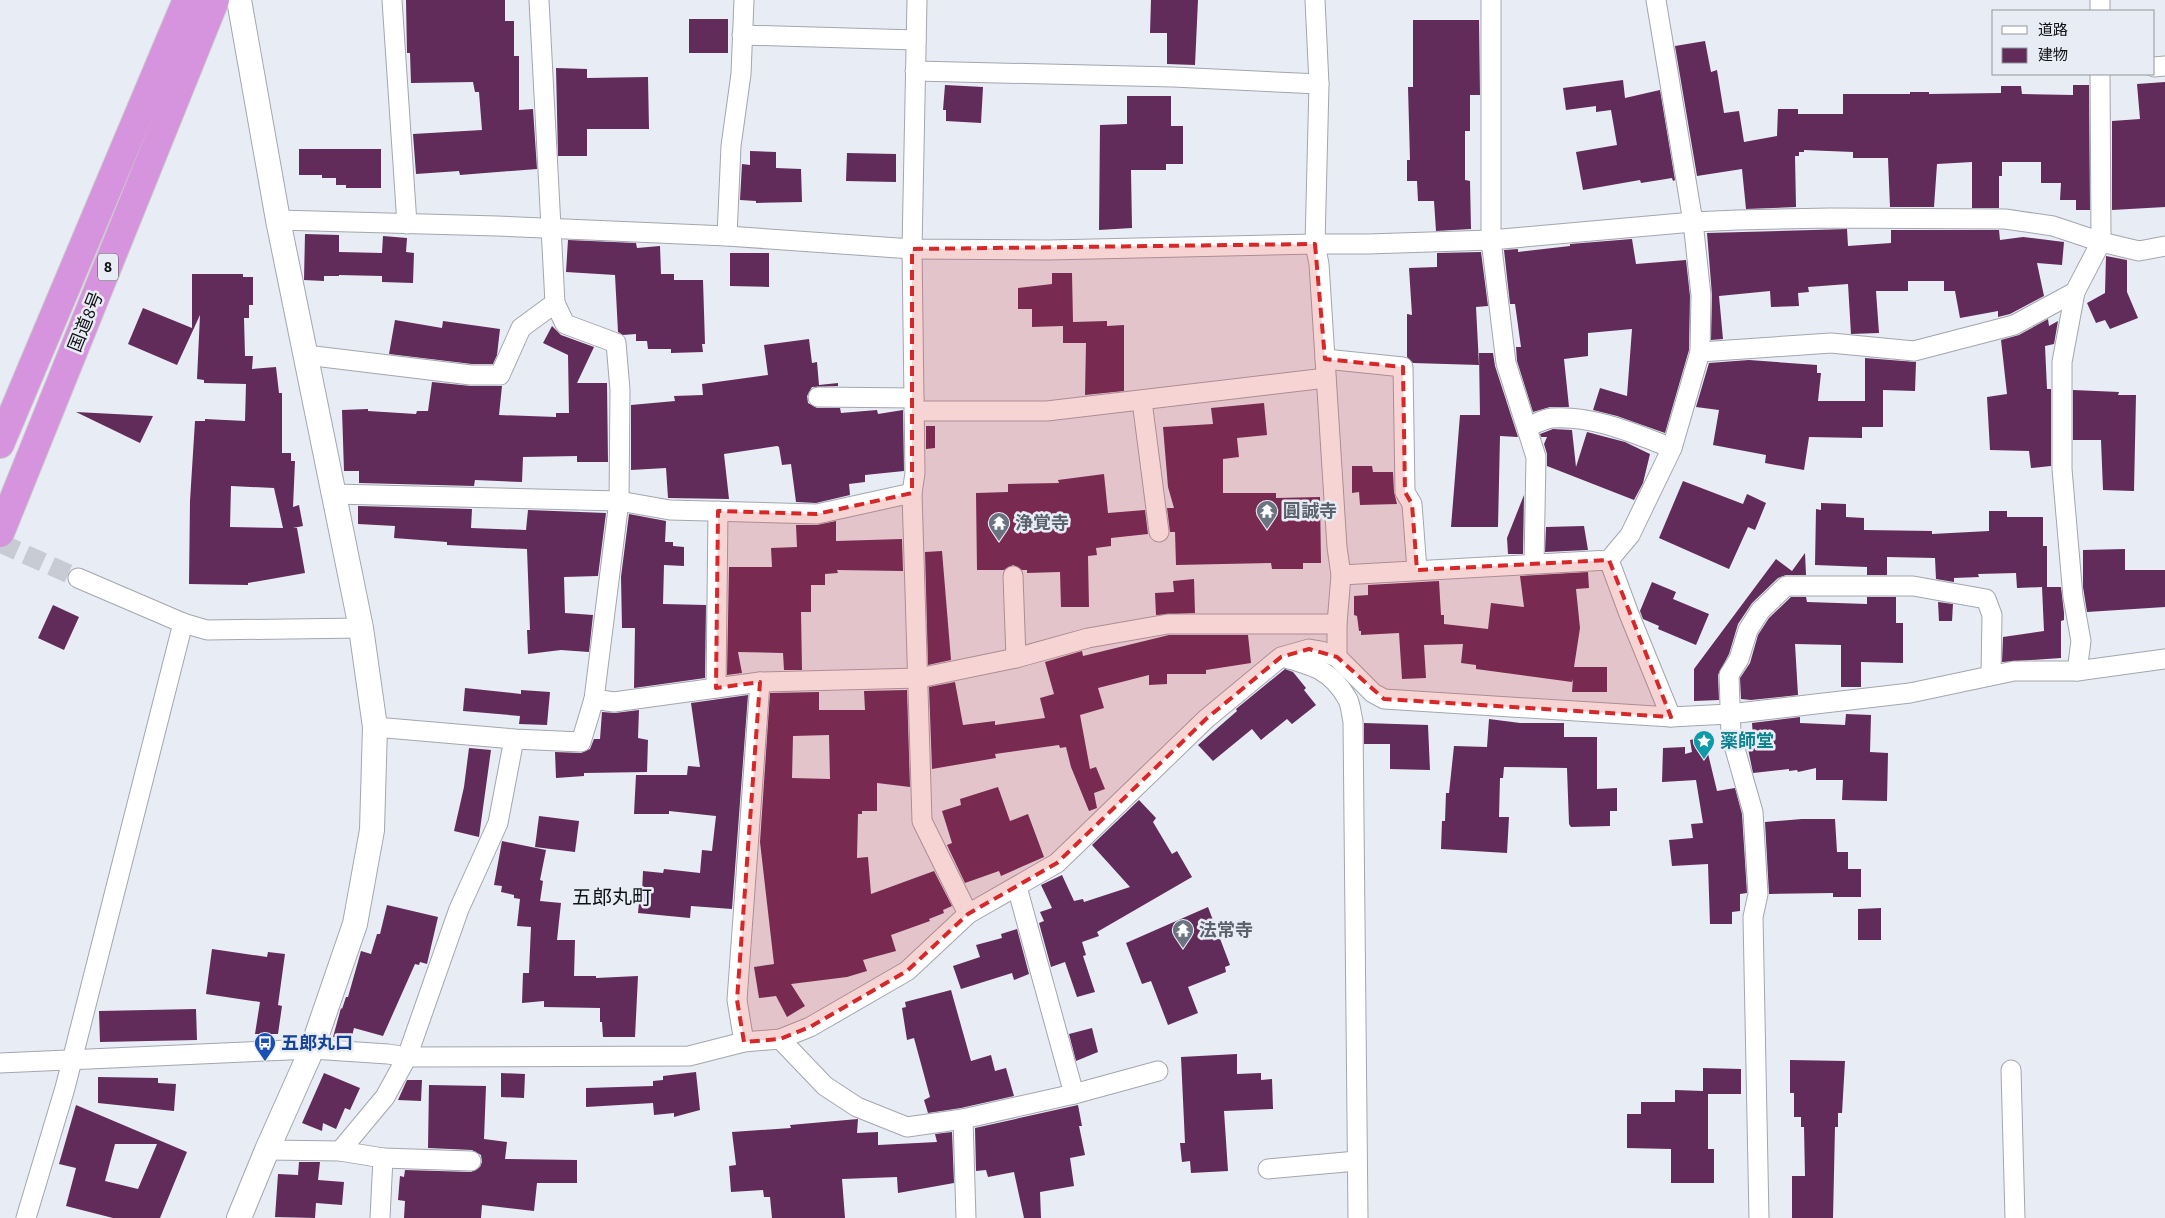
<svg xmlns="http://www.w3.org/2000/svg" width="2165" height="1218" viewBox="0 0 2165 1218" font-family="'Source Sans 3','Noto Sans JP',sans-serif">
<rect width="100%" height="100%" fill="#e8ecf4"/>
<g fill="#612b5a" fill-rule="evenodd">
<polygon points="406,0 505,0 505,21 514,21 514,56 519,56 519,110 533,109 537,169 460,175 459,171 416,174 413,134 482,130 479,92 475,92 473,82 411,83 410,53 407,53"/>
<polygon points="1151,0 1198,0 1195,65 1167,64 1167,33 1150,33"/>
<rect x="689" y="19" width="39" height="34"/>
<polygon points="1413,20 1479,20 1480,95 1470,95 1470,131 1465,131 1465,180 1470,181 1471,229 1436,231 1434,201 1418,201 1417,181 1407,181 1407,160 1410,160 1408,87 1413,87"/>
<polygon points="1705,41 1711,72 1717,70 1724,113 1739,111 1744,142 1777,136 1778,109 1798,109 1798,114 1843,114 1843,94 1910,94 1910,92 1929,92 1929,94 2001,93 2001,86 2021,86 2022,94 2073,95 2073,85 2089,85 2090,210 2076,210 2076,200 2060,200 2061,183 2041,183 2041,162 2002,162 2002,176 1999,176 1999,208 1972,208 1972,162 1937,164 1934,207 1890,207 1888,158 1853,158 1853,152 1804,150 1804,152 1799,152 1799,156 1795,156 1796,207 1746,209 1742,169 1697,176 1675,46"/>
<polygon points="556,68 587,69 587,78 648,77 649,129 587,129 587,156 558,156"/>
<polygon points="1623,80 1625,98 1660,90 1675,180 1673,181 1672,178 1641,183 1640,180 1583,190 1576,152 1617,145 1611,110 1596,112 1596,106 1566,110 1563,88"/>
<polygon points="2165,82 2165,207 2112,210 2112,121 2140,119 2137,84"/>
<polygon points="945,85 983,87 981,123 946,121 946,110 943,110"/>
<polygon points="1127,96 1171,96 1171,126 1183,126 1183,164 1166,164 1166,170 1131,170 1132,228 1099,230 1100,125 1127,124"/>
<polygon points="299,149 381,149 381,188 346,188 346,185 336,185 336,178 322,178 322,175 299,175"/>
<polygon points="750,151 776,152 776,168 801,169 802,202 756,203 756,201 740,200 742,164 750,165"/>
<polygon points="847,153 896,154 896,182 846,181"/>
<polygon points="1847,229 1848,246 1891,243 1891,230 1999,230 2000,240 2023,237 2064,242 2062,265 2037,263 2044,296 2010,314 1998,317 1998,311 1960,318 1955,291 1944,291 1944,281 1908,281 1908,291 1876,291 1879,333 1851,334 1848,284 1808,287 1809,292 1798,293 1799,306 1771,307 1770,291 1719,296 1723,339 1711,340 1712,295 1707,233"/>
<polygon points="305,234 339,235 339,252 382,253 383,236 407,238 406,252 414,253 413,283 382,282 382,276 339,275 339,276 324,276 324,281 304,280"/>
<polygon points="1632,239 1636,264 1686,260 1690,296 1689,350 1665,433 1617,416 1593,410 1600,388 1627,396 1632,329 1588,333 1588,356 1564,359 1569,407 1550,407 1533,412 1517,361 1516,347 1521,347 1515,304 1510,304 1504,250 1518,249 1518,252 1570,246 1570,244"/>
<polygon points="568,240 636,243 637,248 660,246 661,274 674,274 674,280 703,280 705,344 702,344 703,352 671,353 671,349 648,349 647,341 636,341 636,334 623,335 618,332 615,275 566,272"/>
<polygon points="1481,252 1488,306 1476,307 1479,365 1413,363 1407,357 1407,314 1412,315 1409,268 1437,267 1437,253"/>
<polygon points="730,253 769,253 769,287 730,286"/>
<polygon points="2106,256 2127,260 2127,292 2138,318 2110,329 2105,320 2096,323 2087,303 2105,293"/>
<polygon points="1052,273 1072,273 1073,322 1107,321 1107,326 1124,325 1124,391 1085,395 1086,343 1063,343 1063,326 1032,327 1032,309 1018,309 1018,288 1052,284"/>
<path d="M192 274H243V277H253V305H249V318H244L245 356H253L252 369 276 367 279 393H282V453H291V461H295L293 507 299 505 303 526 293 528H297L305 573 248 583V585L189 584 190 501 195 421H205V419L245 421 246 384 204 383V380L197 379 200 315 177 365 128 344 143 308 192 328ZM231 486 274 488 283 528 230 527Z"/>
<polygon points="2048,319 2049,326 2058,321 2054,344 2045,346 2047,389 2051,389 2051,466 2031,468 2029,451 1990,450 1987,397 2007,394 2001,340 2019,335"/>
<polygon points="395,320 442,328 443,321 500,329 497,355 493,364 472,364 389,354"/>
<polygon points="552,326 561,335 594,347 577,383 607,383 608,462 577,462 577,456 523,457 522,482 475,480 474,486 359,483 359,471 344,471 342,410 368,409 368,411 416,414 417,411 428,411 432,382 471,386 502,386 499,415 556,417 556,413 569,413 568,355 543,343"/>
<polygon points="809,339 812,363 817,362 819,385 838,383 838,386 812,387 807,396 808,403 817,408 840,408 841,413 877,410 878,414 903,410 904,471 865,475 865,482 849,484 850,495 816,503 796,502 791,464 782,465 779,447 777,446 724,454 729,499 668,498 666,468 631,470 631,405 675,401 674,396 703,395 702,384 768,375 764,345"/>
<polygon points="1479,353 1493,353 1495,366 1518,437 1500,436 1498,527 1451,527 1460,415 1480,415"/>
<polygon points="1865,358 1916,362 1915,391 1883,390 1883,427 1862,427 1862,438 1809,437 1804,470 1765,463 1766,455 1713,445 1719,410 1696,407 1709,363 1749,360 1817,365 1817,373 1821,373 1818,401 1865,401"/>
<polygon points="2073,390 2119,392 2118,395 2136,395 2134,491 2103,490 2101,440 2073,440"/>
<polygon points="1264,403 1267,435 1237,438 1239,457 1223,459 1223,493 1276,493 1276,498 1320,497 1321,563 1303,563 1303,569 1272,569 1271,563 1176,565 1175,532 1170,532 1167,508 1174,508 1168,487 1163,427 1213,424 1211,408"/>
<polygon points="76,412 153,416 140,443"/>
<polygon points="926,426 935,426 935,448 926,449"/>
<polygon points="1553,429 1572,430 1576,467 1587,432 1625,442 1650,454 1643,483 1634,500 1547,466 1547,454 1544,444 1547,437 1541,437 1540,434"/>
<polygon points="1352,466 1372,466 1373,472 1393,472 1394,492 1397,504 1360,505 1359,492 1352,493"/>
<polygon points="1104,474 1108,513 1145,510 1148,534 1111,538 1111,546 1096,548 1097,555 1088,556 1089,607 1061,607 1060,572 1027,573 1027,570 1022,570 1013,565 1004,570 977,570 976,493 1008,492 1008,484 1059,483 1058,480"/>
<polygon points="1683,481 1743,504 1747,494 1766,503 1755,530 1748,527 1729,569 1659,538"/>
<polygon points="1524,495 1523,554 1508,554 1507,538"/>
<polygon points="1821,503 1846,504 1846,517 1864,518 1864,530 1932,531 1932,534 1989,531 1989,511 2007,511 2007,517 2043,517 2043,546 2047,546 2047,587 2061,587 2064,613 2064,620 2061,621 2061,658 2002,662 2003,637 2044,631 2042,587 2017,588 2016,573 1978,574 1979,577 1954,578 1954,582 1936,579 1935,558 1887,557 1887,575 1867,575 1867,567 1815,565 1816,509 1821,510"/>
<polygon points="358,506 472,509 471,528 526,530 528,510 606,513 598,576 564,577 565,613 593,615 589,652 561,650 528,654 527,630 530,630 527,549 447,545 447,542 394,538 395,526 358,524"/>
<polygon points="629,514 666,521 665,542 673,542 673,546 684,547 684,566 664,565 663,604 706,605 705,678 634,688 635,628 622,628 621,577"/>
<polygon points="836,521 836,541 902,539 903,571 837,570 838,573 825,574 825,585 811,585 811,612 801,612 802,670 784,670 783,653 738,652 742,673 727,675 729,567 772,567 771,548 797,547 796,525 817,525"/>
<polygon points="1584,526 1588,550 1545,552 1546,527"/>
<polygon points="2125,549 2125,570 2165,570 2165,607 2087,612 2083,587 2083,550"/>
<polygon points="942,551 951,660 928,665 925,552"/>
<polygon points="1805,553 1806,575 1786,575 1778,578 1752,603 1738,624 1729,654 1718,675 1719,700 1694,701 1694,669 1776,559 1792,571"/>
<polygon points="1588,572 1589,588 1576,589 1580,628 1574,667 1607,667 1607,692 1572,692 1573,679 1572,682 1476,669 1476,665 1461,663 1463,644 1424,645 1426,678 1402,679 1399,633 1361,635 1361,631 1359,631 1357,616 1354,615 1354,596 1368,595 1368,585 1439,581 1441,615 1444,615 1444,624 1488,629 1491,603 1524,607 1520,576"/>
<polygon points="1194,579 1195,613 1156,615 1155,593 1174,592 1173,581"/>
<polygon points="1652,582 1676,592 1673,599 1709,614 1696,645 1658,629 1659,626 1643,619 1640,611"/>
<polygon points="1791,597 1806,597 1807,602 1867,604 1867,597 1896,597 1896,623 1903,623 1903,663 1861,662 1861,687 1841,687 1841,645 1795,644 1798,695 1751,700 1741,699 1740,678 1750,663 1758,635 1769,618"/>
<polygon points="1938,602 1953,604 1952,621 1939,621"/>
<polygon points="53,605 79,617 64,650 38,638"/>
<polygon points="1169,635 1248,635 1251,663 1206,670 1206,674 1167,674 1167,684 1149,685 1149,675 1098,688 1104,708 1080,715 1090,769 1096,767 1105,789 1094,793 1097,808 1089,811 1071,767 1066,747 1060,748 1059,745 995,754 996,758 932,769 929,687 955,682 963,725 995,721 995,725 1045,718 1040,698 1054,694 1045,662 1082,651 1083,656"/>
<polygon points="1285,669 1293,672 1306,688 1304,690 1316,705 1292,724 1287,719 1261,740 1252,729 1213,761 1198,745 1237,711 1236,709"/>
<polygon points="465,688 521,694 521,690 550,692 547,725 519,724 520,716 463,711"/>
<path d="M907 690 910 787 877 783V811H862V814H858L857 858 868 857 871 894 934 871 952 906 943 910 944 913 929 919 930 921 891 935 896 951 863 960 867 971 847 977 791 984 805 1006 787 1017 776 996 759 998 754 967 774 964 760 842 770 693 819 692V710H865L864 691ZM829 735 830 779 792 778 793 736Z"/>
<polygon points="748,695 732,909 691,906 690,918 638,913 640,893 642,893 643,871 663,873 664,869 700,873 702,850 712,851 716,816 669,811 669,814 634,814 636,775 687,775 688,766 700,767 691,703"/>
<polygon points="639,710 638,738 648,740 647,772 584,773 584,776 556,778 555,752 581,753 590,749 594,739 600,739 602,712 615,713"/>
<polygon points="1846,714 1871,715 1870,752 1888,753 1887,801 1842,800 1843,780 1816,780 1816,768 1798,772 1797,770 1789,771 1789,769 1753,773 1746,739 1753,737 1752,723 1800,717 1800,723 1845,725"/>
<polygon points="1489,719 1520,723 1564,723 1564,737 1597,737 1597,789 1617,788 1617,811 1610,811 1610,826 1571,827 1569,824 1567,768 1504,767 1503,778 1500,778 1499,817 1509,817 1507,853 1441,849 1442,821 1445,821 1446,793 1449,793 1454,746 1487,747"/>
<polygon points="1364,723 1428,725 1430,770 1390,769 1390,744 1364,744"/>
<polygon points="1704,737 1717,791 1735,788 1742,814 1747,893 1740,894 1740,911 1732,912 1732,924 1710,924 1708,864 1672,866 1669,840 1693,838 1691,824 1703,823 1696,780 1662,782 1663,748 1685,747 1685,754 1692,752 1690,740"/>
<polygon points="469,748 491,750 479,837 454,831 464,787"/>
<polygon points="998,787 1010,821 1028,814 1044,857 1001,876 999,871 965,883 947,845 952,843 942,811 961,805 960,799"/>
<polygon points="1139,800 1156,818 1153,822 1172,854 1177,851 1192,877 1097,932 1099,936 1082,942 1086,955 1083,956 1095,992 1077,997 1065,962 1051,967 1039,923 1044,921 1040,912 1052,908 1041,885 1062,875 1074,901 1083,899 1084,902 1130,887 1092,845"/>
<polygon points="539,816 579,821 575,852 535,847"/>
<polygon points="1802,819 1835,819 1837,852 1848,852 1848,869 1861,869 1861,897 1833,897 1833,893 1769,894 1765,822"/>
<polygon points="502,841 546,850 540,880 543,881 540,901 561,903 557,940 575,940 574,976 596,976 596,978 638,976 635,1037 603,1037 602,1022 600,1022 600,1008 544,1007 544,1001 522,1003 523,973 529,973 531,927 517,926 520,899 514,898 514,895 501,892 502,886 494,885"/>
<polygon points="387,905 438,917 427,964 420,962 419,965 415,964 383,1036 354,1028 351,1040 333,1037 341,1008 342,1009 346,997 348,997 361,951 371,954 377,934 380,934"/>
<polygon points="1208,907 1230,965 1225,967 1226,972 1188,987 1198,1013 1168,1025 1151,981 1142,984 1126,943"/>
<polygon points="1881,908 1881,940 1858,940 1858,909"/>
<polygon points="1017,929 1029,974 1014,980 1012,973 961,989 953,966 980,957 976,945 1002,938 1001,934"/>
<polygon points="212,949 267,957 268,952 285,954 278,1005 282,1006 278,1034 255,1034 260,1002 206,994"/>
<polygon points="951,990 971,1061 991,1055 995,1071 1006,1068 1014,1096 961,1108 928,1113 924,1100 930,1097 914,1038 907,1040 902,1008 906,1007 905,1002"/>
<polygon points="196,1009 197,1040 100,1042 99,1011"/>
<polygon points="1092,1028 1098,1052 1076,1061 1069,1034"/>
<polygon points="1237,1054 1237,1074 1261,1073 1261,1080 1272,1079 1273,1109 1224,1111 1228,1171 1191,1173 1190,1161 1182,1162 1180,1143 1185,1143 1181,1057"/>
<polygon points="1790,1060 1845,1061 1842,1113 1838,1113 1838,1127 1835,1127 1833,1218 1792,1218 1792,1176 1805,1176 1804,1127 1801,1127 1801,1117 1794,1117 1794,1093 1790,1093"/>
<polygon points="1703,1068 1741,1069 1741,1094 1708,1094 1708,1149 1714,1149 1714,1183 1671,1183 1671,1149 1627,1148 1627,1114 1641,1114 1641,1102 1675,1102 1675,1090 1703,1091"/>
<polygon points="696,1072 700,1110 674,1117 674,1113 654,1115 653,1103 586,1107 586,1088 653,1086 653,1081 663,1080 663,1076"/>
<polygon points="324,1073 360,1088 350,1110 345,1108 336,1129 323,1123 322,1131 302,1123"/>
<polygon points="501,1073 525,1074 524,1098 501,1097"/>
<polygon points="98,1077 158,1078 158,1083 176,1084 174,1111 98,1103"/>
<polygon points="407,1080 422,1080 421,1101 398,1100"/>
<polygon points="429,1085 486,1086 484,1139 507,1142 505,1159 577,1160 577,1183 537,1183 534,1211 482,1205 481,1218 404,1218 405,1201 398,1200 400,1176 404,1177 405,1170 471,1172 480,1167 482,1162 481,1155 472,1150 428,1148"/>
<path d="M76 1105 187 1152 160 1218H113L66 1206 76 1168 59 1164ZM115 1144H157L138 1189 105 1181Z"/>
<polygon points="1078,1105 1082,1126 1079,1126 1085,1155 1070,1158 1074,1186 1040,1192 1041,1218 1024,1218 1014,1172 988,1177 986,1170 976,1171 975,1128"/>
<polygon points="858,1119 857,1133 878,1132 878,1145 937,1142 935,1134 952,1132 954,1183 898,1193 897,1177 842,1179 845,1218 772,1218 770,1197 764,1197 763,1190 731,1192 729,1166 736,1165 732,1132 791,1128 790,1125"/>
<polygon points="299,1162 320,1162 318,1180 344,1182 342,1205 316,1203 315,1218 275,1217 278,1174 298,1175"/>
</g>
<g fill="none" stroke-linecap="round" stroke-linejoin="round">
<polyline stroke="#c8cbd3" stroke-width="19" stroke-dasharray="19 9" stroke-linecap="butt" points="0,543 78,578"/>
<g stroke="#a3a6ae" stroke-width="21">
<g id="minor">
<polyline points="392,0 407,224"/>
<polyline points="539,0 555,303"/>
<polyline points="917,0 912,249 915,473 912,493 922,821 968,914"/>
<polyline points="1315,0 1319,84 1315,244 1319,264 1337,547 1341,575 1337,624 1337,657"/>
<polyline points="1491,0 1491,240 1506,363 1536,457 1534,563"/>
<polyline points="1656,0 1693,222 1701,295 1700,352"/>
<polyline points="2100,0 2100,11"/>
<polyline points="742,35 916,40"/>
<polyline points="2154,67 2165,66"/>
<polyline points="915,71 1173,77 1319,84"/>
<polyline points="278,220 497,226 727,236 912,249 1049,250 1315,244 1368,244 1491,240 1693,222 1737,220 1830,218 2005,219 2053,226 2101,242 2139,251 2165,246"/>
<polyline points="727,236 731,146 741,74 744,0"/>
<polyline points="306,355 471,375 500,375 521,328 555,303 565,324 616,343 620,390 619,501 594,699 581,742 514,739 375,727"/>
<polyline points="1325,359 1403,367 1405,492 1412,504 1417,570"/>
<polyline points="818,397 914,398"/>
<polyline points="1142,401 1159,532"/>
<polyline points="914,411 1047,411 1326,378"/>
<path d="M1527 427C1535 424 1544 419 1552 418 1593 415 1635 434 1672 448"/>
<polyline points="333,494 619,501 670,510 817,514 912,493"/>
<polyline points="1609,560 1629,614 1671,717"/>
<polyline points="1341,575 1609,560 1630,535 1672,448 1700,352 1831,343 1914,351 2014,325 2075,292"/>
<polyline points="1013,576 1016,658"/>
<polyline points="78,578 183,623 207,630 361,628"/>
<path d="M1282 657C1312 665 1331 670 1347 698 1351 704 1351 714 1353 721L1358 1218"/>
<polyline points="2077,671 2081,641 2073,597 2062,469 2062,362 2075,292 2101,242 2100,74"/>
<polyline points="716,688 718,511"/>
<polyline points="594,699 614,702 760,682 919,678 1016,658 1088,638 1168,624 1337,624"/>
<polyline points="780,1039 825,1086 857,1107 907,1127 963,1119 1074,1094 1017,887"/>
<polyline points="744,1042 737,1000 760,682"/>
<polyline points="0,1063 312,1049 388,1054 407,1057 689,1056 744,1042 780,1039 810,1027 907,971 968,914 1057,863 1206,719 1281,657 1309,649 1321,651 1337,657 1373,693 1384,699 1671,717 1729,714 1910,693 2014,671 2077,671 2165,659"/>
<polyline points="2011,1070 2015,1218"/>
<polyline points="1074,1094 1158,1071"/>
<polyline points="963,1119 966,1218"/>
<polyline points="267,1150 340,1151 383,1158 380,1218"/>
<polyline points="340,1151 385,1097 407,1057 459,909 498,823 514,739"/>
<polyline points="383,1158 471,1161"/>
<polyline points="1268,1169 1357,1161"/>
<polyline points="26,1218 65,1088 183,623"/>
<polyline points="1759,1218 1753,917 1758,894 1753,812 1731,735 1729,675 1739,659 1748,630 1760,611 1786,586 1913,586 1986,599 1992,615 1991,675"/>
</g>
</g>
<g stroke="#a3a6ae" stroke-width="26">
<polyline id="tertiary" points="239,0 278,220 361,628 375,727 372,830 355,924 312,1049 267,1150 239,1218"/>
</g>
<g stroke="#cbcbcc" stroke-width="30">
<g id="trunk">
<polyline points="0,444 187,0"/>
<polyline points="0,533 215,0"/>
</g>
</g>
<use href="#minor" stroke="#fff" stroke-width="19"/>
<use href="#tertiary" stroke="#fff" stroke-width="24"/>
<use href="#trunk" stroke="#d694de" stroke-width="28"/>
</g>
<path fill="#d62828" fill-opacity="0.2" stroke="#d62828" stroke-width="4" stroke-dasharray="10 6" stroke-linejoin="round" d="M1315 244 1325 359 1403 367 1405 492 1412 504 1417 570 1609 560 1671 717 1384 699 1337 657 1309 649 1281 657 1206 719 1057 863 968 914 907 971 810 1027 780 1039 744 1042 737 1000 760 682 716 688 718 511 817 514 912 493V249Z"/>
<defs>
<g id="temple-pin" transform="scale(1.125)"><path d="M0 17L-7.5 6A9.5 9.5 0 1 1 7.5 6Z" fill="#6b7280" stroke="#e8ecf4"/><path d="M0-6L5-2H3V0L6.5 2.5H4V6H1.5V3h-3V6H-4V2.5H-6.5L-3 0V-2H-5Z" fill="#fff"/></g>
<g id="sight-pin" transform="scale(1.125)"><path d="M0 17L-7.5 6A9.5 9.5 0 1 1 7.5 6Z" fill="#0f9aa8" stroke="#e8ecf4"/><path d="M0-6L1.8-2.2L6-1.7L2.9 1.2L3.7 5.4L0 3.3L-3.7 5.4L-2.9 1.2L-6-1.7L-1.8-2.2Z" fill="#fff"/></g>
<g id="bus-pin" transform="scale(1.125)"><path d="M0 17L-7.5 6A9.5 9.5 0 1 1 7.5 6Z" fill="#1a4fb4" stroke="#e8ecf4"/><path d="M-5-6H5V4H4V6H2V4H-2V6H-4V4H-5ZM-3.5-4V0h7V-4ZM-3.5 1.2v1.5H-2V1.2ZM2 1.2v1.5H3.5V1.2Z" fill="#fff"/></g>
</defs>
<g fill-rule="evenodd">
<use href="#temple-pin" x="1267" y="511"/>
<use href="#temple-pin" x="999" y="523"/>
<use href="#sight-pin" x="1704" y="741"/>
<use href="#temple-pin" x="1183" y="930"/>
<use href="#bus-pin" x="265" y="1043"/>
</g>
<g text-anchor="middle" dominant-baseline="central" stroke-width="5" stroke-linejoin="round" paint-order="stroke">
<rect fill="#e8ecf4" stroke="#525358" stroke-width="1" x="98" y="253.5" width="20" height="27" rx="4"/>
<g font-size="16" font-weight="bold" fill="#111215">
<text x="108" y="267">8</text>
</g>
<g font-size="18" fill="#111215" stroke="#e8ecf4">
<text transform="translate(86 322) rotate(-68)">国道8号</text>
</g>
<g font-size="18" font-weight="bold" fill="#5b616d" stroke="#e8ecf4" text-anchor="start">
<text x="1283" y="511">圓誠寺</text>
<text x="1015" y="523">浄覚寺</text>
<text x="1199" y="930">法常寺</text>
</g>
<g font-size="18" font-weight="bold" fill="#0d838f" stroke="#e8ecf4" text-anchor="start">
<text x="1720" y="741">薬師堂</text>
</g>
<g font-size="18" font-weight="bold" fill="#164399" stroke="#e8ecf4" text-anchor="start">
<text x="281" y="1043">五郎丸口</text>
</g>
<g font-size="20" fill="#111215" stroke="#e8ecf4">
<text x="612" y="898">五郎丸町</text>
</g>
</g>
<rect x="1992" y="10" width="162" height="65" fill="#e8ecf4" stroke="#92959b"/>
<rect x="2002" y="26" width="25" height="8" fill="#ffffff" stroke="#92959b"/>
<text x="2038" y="35" font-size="15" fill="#111215">道路</text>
<rect x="2002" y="48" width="25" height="15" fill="#612b5a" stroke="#92959b"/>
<text x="2038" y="60" font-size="15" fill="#111215">建物</text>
</svg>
